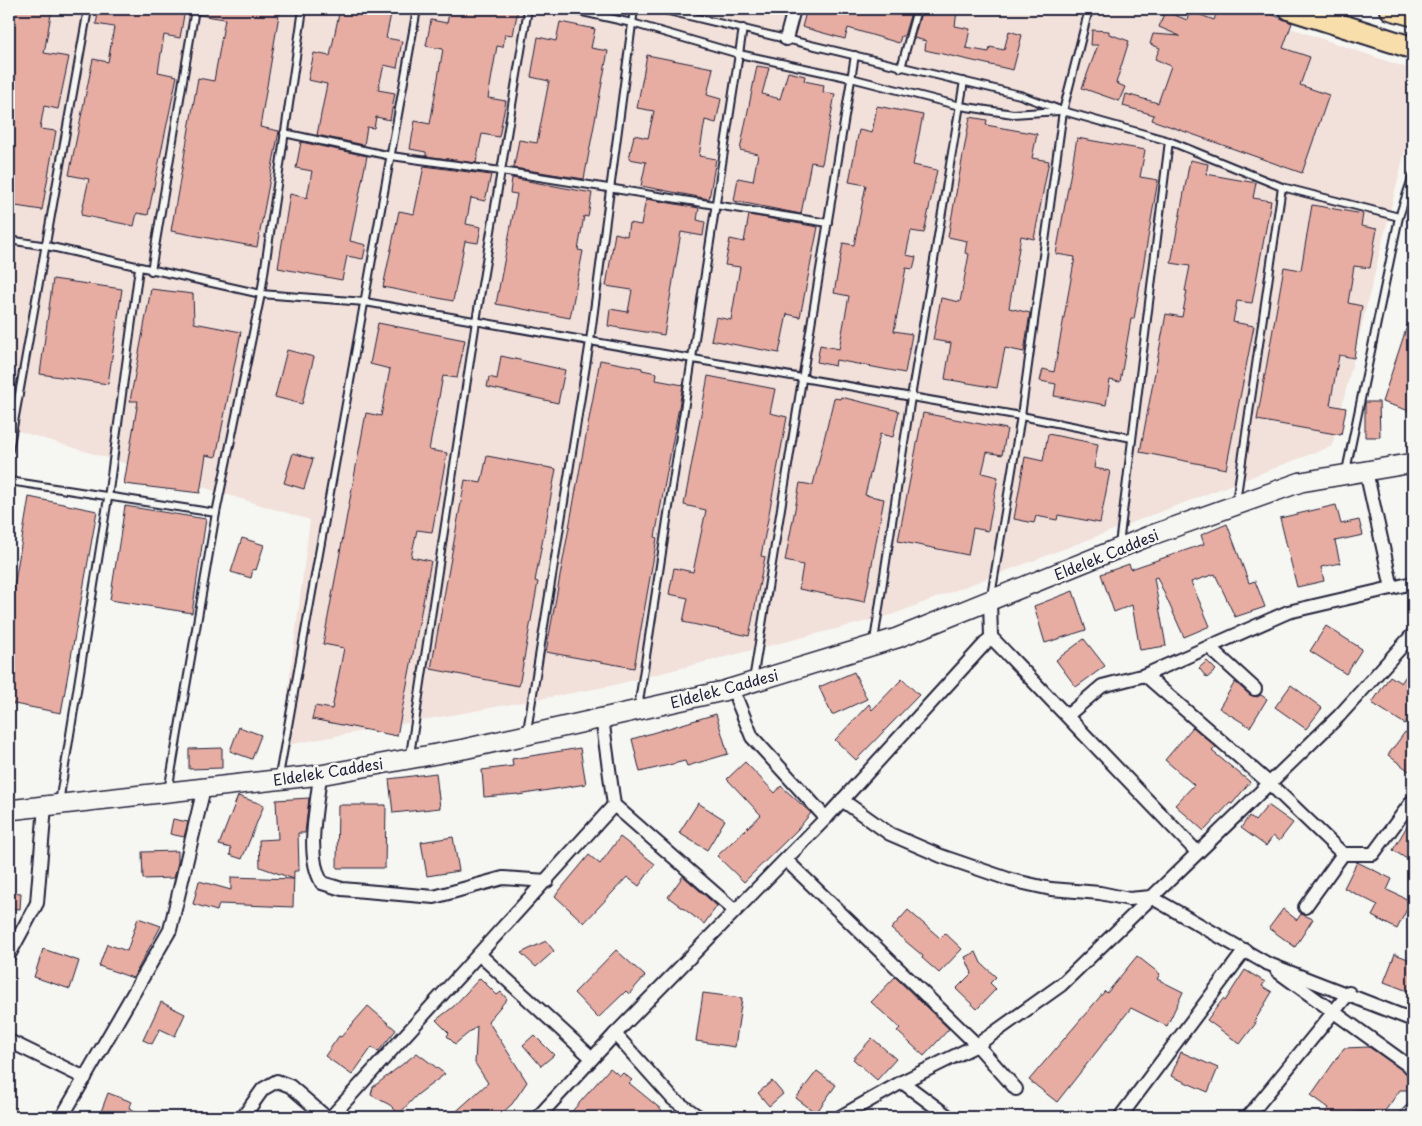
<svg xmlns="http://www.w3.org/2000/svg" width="1422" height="1126" viewBox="0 0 1422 1126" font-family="'Playpen Sans',sans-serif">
<rect width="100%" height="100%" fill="#f6f6f2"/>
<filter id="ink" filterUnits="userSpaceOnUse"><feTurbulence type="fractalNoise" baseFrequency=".02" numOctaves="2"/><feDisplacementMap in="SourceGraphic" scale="10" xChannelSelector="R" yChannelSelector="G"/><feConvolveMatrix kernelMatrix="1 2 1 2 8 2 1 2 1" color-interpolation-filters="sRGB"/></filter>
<g filter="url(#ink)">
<polygon fill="#f2e0da" points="9,9 1235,9 1413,70 1413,118 1332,446 891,615 610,686 281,746 310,520 9,428"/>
<g fill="#e7ada3" stroke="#22223b">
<polygon points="9,9 52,9 44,53 69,57 58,109 44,106 40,129 56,131 42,210 9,205"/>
<polygon points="99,9 185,9 180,38 164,35 158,72 177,76 148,215 137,213 134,226 81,215 89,179 69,175 93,59 108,62 114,27 96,24"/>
<polygon points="200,9 280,9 260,127 279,131 257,247 171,231 198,78 214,81 225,19 199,15"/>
<polygon points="340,9 392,9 386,38 402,41 397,68 384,65 378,90 395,93 390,120 376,117 374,128 367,127 364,145 317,135 327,84 308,80 314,53 330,56"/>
<polygon points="450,9 518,9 513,35 505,34 503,47 497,46 488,98 506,101 499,137 482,134 476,163 426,156 426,152 410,149 415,121 430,124 443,49 426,46 431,20 447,23"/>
<polygon points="807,9 912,9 904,36 901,36 899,43 848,28 845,39 802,27"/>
<polygon points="922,9 957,11 955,26 970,29 966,48 989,52 990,47 1004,50 1009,31 1022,35 1013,70 925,50 926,41 914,38"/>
<polygon points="1218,9 1259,9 1292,23 1283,48 1310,57 1300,85 1329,95 1302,173 1152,120 1154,115 1123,106 1126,94 1158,103 1171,66 1155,59 1160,48 1150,44 1153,34 1180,36 1159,27 1165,11 1187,20 1190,11 1214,20"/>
<polygon points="560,22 595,29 591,48 608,51 584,179 514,168 514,166 519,140 537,143 549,81 531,77 538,37 556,41"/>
<polygon points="1092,30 1109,31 1109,34 1129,41 1116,83 1125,87 1119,101 1082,88 1098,45 1091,45"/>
<polygon points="647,55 713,68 707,95 721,99 716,123 705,120 699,156 716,159 709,199 641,186 646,162 629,159 634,135 648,138 654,111 637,108"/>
<polygon points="757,66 769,68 762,94 780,99 788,72 805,76 804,81 824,85 823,92 835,94 822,164 811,162 801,214 734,201 738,178 753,181 758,154 740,150"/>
<polygon points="877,106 923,115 913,165 937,170 924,233 911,231 906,255 916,257 913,269 906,268 894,331 912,334 905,373 836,360 835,366 817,362 820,345 839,349 849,296 834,293 843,243 854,245 866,185 849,182 859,130 872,133"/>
<polygon points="970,117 987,120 986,125 1037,134 1032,158 1049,161 1034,239 1021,236 1009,308 1030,313 1024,352 1005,348 997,388 945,379 951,343 933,340 941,298 960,302 969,254 965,253 967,241 948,237"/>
<polygon points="1077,138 1145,150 1140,177 1158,180 1134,319 1131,319 1120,382 1110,380 1106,405 1054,396 1056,384 1040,381 1043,369 1054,372 1075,257 1056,254"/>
<polygon points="301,142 367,156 350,241 366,245 363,259 347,256 342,280 278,268 290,194 307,198 312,171 296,168"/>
<polygon points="1190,160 1208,164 1206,174 1256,183 1253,198 1271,201 1252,303 1237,301 1233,322 1254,326 1226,469 1140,452 1166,314 1182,317 1187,291 1185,291 1190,266 1171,263"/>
<polygon points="424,166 491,175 485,201 471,198 466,224 481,227 478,243 465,241 453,301 383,287 399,211 414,214"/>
<polygon points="512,178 592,193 588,217 584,216 578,250 583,251 570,318 496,304 517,194 510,193"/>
<polygon points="646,199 699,208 697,220 705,222 703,236 681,232 664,335 608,326 610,309 628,312 632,290 606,286 615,233 627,236 629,223 641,225"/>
<polygon points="1312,205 1363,214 1361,226 1377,229 1370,268 1354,266 1348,303 1362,306 1354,358 1339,355 1330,405 1346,408 1341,435 1257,420 1284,267 1301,270"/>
<polygon points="749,215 818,227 800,317 787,314 779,353 711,340 716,317 731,320 740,267 725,265 730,239 744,242"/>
<polygon points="53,279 122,289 108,384 40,374"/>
<polygon points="151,289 193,294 194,323 241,332 216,457 206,455 200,493 124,484 138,401 130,401"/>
<polygon points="1411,314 1413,314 1413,412 1382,402"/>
<polygon points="378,323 465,340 457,378 443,376 429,450 447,453 432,532 417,530 411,557 431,561 397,736 312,719 315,706 332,709 344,648 323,644 366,413 381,416 390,369 370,364"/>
<polygon points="287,350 314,357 302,404 275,397"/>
<polygon points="501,356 565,370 558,403 487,387 489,377 497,379"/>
<polygon points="600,360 642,368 642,370 657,373 656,380 683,385 655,537 657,538 634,668 546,652"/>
<polygon points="708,376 775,389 770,413 787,417 765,535 761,556 765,557 749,636 683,622 688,598 669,594 674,568 693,572 706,510 684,505"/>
<polygon points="841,397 899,411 893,437 880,434 865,495 884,499 865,602 799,589 803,565 785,561 800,483 813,485 834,398 840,399"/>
<polygon points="1365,402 1379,402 1380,437 1365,437"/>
<polygon points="923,413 1007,429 1002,455 987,452 982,473 998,477 988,531 973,528 968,555 898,541"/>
<polygon points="1048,434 1098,444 1094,468 1110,471 1100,523 1058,515 1057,520 1036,516 1034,523 1014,519 1025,457 1043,461"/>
<polygon points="293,453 313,459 304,489 284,483"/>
<polygon points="487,456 556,469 535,581 538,582 519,686 431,669 465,480 481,483"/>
<polygon points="29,497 97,511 61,713 9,703 9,618"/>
<polygon points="1336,505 1341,524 1359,520 1363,535 1335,541 1340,563 1321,567 1324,581 1297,587 1280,518"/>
<polygon points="125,506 206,519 192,613 110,600"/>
<polygon points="1227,524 1249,583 1255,581 1265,607 1235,617 1215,574 1191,582 1210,626 1184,637 1157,577 1154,578 1166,646 1140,650 1132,605 1114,612 1101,574 1129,564 1131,569 1204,544 1201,535"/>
<polygon points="242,538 264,545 256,570 253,569 251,578 231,572"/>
<polygon points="1073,591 1086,630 1045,643 1034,606"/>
<polygon points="1326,626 1362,649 1346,674 1310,651"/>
<polygon points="1084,639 1105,666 1076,687 1056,660"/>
<polygon points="1207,661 1216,670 1207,678 1199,668"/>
<polygon points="1413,666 1413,710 1405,724 1372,703 1390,676 1401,683"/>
<polygon points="854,672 867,699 832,715 819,687"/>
<polygon points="902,679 919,695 856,760 835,740 869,704 872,710"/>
<polygon points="1235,682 1250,695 1257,697 1261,695 1267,699 1250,727 1219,708"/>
<polygon points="1291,685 1322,708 1306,729 1275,707"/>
<polygon points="716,714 728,754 687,766 685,761 640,772 632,739"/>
<polygon points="239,727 261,735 252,759 230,751"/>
<polygon points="1193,727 1216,747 1212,751 1250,782 1232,804 1230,803 1204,831 1175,805 1194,785 1165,760"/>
<polygon points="1405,732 1413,738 1413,774 1388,755"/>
<polygon points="222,748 222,768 189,769 189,749"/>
<polygon points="580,748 586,784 518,795 518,794 484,797 482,770 513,766 512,759"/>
<polygon points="745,762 775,793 781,786 811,813 797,830 744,882 717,856 761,815 727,779"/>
<polygon points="436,773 440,808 393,813 389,779"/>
<polygon points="238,796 264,805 242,859 230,855 231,848 219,845"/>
<polygon points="309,798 305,833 298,833 299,871 294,871 293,907 219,904 217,911 193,904 199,881 231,890 231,877 294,879 260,867 259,840 278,839 276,800"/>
<polygon points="698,803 725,820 707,850 679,833"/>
<polygon points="338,805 386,805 385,868 337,868"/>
<polygon points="1268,805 1293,823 1279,841 1273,836 1266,846 1241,828 1249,816 1255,821"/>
<polygon points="1413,816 1413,863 1393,850"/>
<polygon points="173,819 188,822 184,837 170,834"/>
<polygon points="453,837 459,871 427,876 421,842"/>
<polygon points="620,837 655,864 639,886 627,877 584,923 555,896 589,855 600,864"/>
<polygon points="178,851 178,862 174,878 143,879 142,852"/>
<polygon points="1357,862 1392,879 1387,890 1411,901 1397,929 1372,916 1378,905 1344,888"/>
<polygon points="683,876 717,906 704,924 668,897"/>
<polygon points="9,892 21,893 20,909 9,908"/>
<polygon points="1283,909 1297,920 1301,914 1313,919 1295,947 1269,928"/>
<polygon points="908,910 940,938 945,933 962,949 939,973 922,958 923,956 891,929"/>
<polygon points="138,918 161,926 133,978 99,966 107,944 127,951"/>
<polygon points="546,941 554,951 536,967 521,953"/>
<polygon points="43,949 79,961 70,989 34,977"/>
<polygon points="616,950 645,976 629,994 626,991 598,1018 574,993"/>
<polygon points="976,952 981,963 996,977 990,983 996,989 977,1009 956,989 972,973 965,957"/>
<polygon points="1395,954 1413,961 1413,993 1384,982"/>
<polygon points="1137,956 1160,974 1157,979 1183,992 1167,1026 1131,1008 1057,1102 1029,1080 1105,991 1107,993"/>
<polygon points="1245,970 1265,982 1262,986 1272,992 1254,1022 1256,1023 1240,1044 1207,1020 1223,999 1225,1001"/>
<polygon points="895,977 949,1029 924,1056 897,1031 900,1028 871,1002"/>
<polygon points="480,978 497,995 501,992 507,999 488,1021 527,1082 512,1104 498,1117 450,1117 488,1083 475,1063 477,1026 455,1044 447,1036 449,1033 436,1020 453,1007"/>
<polygon points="703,993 742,998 735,1047 696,1041"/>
<polygon points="161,1002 185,1014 175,1036 160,1029 152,1044 143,1040"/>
<polygon points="368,1006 396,1030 378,1052 372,1047 352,1075 325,1056 339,1036 341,1037"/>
<polygon points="534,1035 554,1055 541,1066 523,1045"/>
<polygon points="872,1038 896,1059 877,1080 853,1059"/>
<polygon points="1369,1047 1413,1077 1413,1084 1409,1090 1400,1090 1385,1111 1354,1112 1354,1117 1323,1117 1329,1108 1311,1095 1344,1048"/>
<polygon points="1181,1052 1218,1068 1208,1092 1171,1076"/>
<polygon points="417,1053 445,1074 417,1095 399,1114 390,1105 371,1095 373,1087"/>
<polygon points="610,1068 620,1076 623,1073 632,1080 629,1083 662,1110 656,1117 567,1117"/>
<polygon points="817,1071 836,1085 816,1113 796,1098"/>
<polygon points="772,1081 783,1094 769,1106 758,1093"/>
<polygon points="108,1093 132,1102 129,1108 149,1117 99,1117"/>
</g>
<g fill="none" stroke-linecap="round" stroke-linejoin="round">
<g stroke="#22223b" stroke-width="10">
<g id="lane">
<polyline points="569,9 632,23 739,54 851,78 960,106 1013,114 1059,111"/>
<polyline points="660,9 1020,95 1063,111 1169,141 1282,187 1399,217"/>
<polyline points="901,68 917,9"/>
<polyline points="284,133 391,156 501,171 828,223"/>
<polyline points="9,240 47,246 261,294 365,302 1021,416 1132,438"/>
<polyline points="151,271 195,9"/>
<polyline points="9,450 88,9"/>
<polyline points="1346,471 1399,217 1413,175"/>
<polyline points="9,481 216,513 168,791"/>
<polyline points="1236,502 1282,187"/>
<polyline points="216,513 261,294 303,9"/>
<polyline points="1119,545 1169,141"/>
<polyline points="991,596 1021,416 1063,111 1089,9"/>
<polyline points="874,641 911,397 964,81"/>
<polyline points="753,680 855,55"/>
<polyline points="638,708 743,28"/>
<polyline points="527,731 590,341 634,9"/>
<polyline points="410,755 476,321 528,9"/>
<polyline points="279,776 417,9"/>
<polyline points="59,803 108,498 139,268"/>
</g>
</g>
<g stroke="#22223b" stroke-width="16">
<g id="street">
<polyline points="786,39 794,9"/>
<polyline points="1366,471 1392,588"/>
<polyline points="991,637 1197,852"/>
<polyline points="1209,647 1255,689"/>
<polyline points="1145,675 1269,783 1343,854 1373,854 1413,800"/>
<polyline points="737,700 752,737 826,818"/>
<polyline points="1068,715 1102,686 1145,675 1288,612 1413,583"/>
<polyline points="602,718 614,805 734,910"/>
<path d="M320 775C317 807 305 855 322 883L342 889 434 897 503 878 547 881"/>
<polyline points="842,800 890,834 941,856 1011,880 1051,889 1100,893 1129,899 1151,897 1266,963 1413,1020"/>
<polyline points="786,860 977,1045 1016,1089"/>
<polyline points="1305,907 1343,854"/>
<polyline points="9,955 37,903 45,806"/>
<polyline points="480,955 592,1058"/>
<polyline points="1277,971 1413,1069"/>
<polyline points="615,1034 673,1099 699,1117"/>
<polyline points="9,1041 85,1078"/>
<polyline points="902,1082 949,1117"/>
<polyline points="62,1117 170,930 204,788"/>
<polyline points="243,1117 263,1089 277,1081 290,1086 326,1117"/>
<polyline points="331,1117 614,805"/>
<polyline points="538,1117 615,1034 826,818 991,637 990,600"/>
<polyline points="840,1117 902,1082 977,1045 1061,985 1339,716 1413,634"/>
<polyline points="1120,1117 1245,950"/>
<polyline points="1248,1117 1349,993"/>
</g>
</g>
<g stroke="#22223b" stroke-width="22">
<g id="secondary">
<polyline points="9,810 320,775 464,749 723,691 897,638 1149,536 1301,482 1413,463"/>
<polyline points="1410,1117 1413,1114"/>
</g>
</g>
<g stroke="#22223b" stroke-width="25">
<g id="primary">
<polyline points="1290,9 1413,48"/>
<polyline points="1391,9 1413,15"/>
</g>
</g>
<use href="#lane" stroke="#f6f6f2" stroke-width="6"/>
<use href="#street" stroke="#f6f6f2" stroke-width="12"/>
<use href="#secondary" stroke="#f6f6f2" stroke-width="19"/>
<use href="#primary" stroke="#f8deab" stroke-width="21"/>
</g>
</g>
<g text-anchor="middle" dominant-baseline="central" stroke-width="5" stroke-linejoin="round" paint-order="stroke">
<g font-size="15" fill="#22223b" stroke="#f6f6f2">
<text transform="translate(1106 554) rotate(-22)">Eldelek Caddesi</text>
<text transform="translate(724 688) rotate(-15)">Eldelek Caddesi</text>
<text transform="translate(328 771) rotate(-9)">Eldelek Caddesi</text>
</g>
</g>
<rect width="1422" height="1126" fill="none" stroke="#f6f6f2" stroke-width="30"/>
<rect x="15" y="15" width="1392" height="1096" fill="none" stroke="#22223b" stroke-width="2" filter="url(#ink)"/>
</svg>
